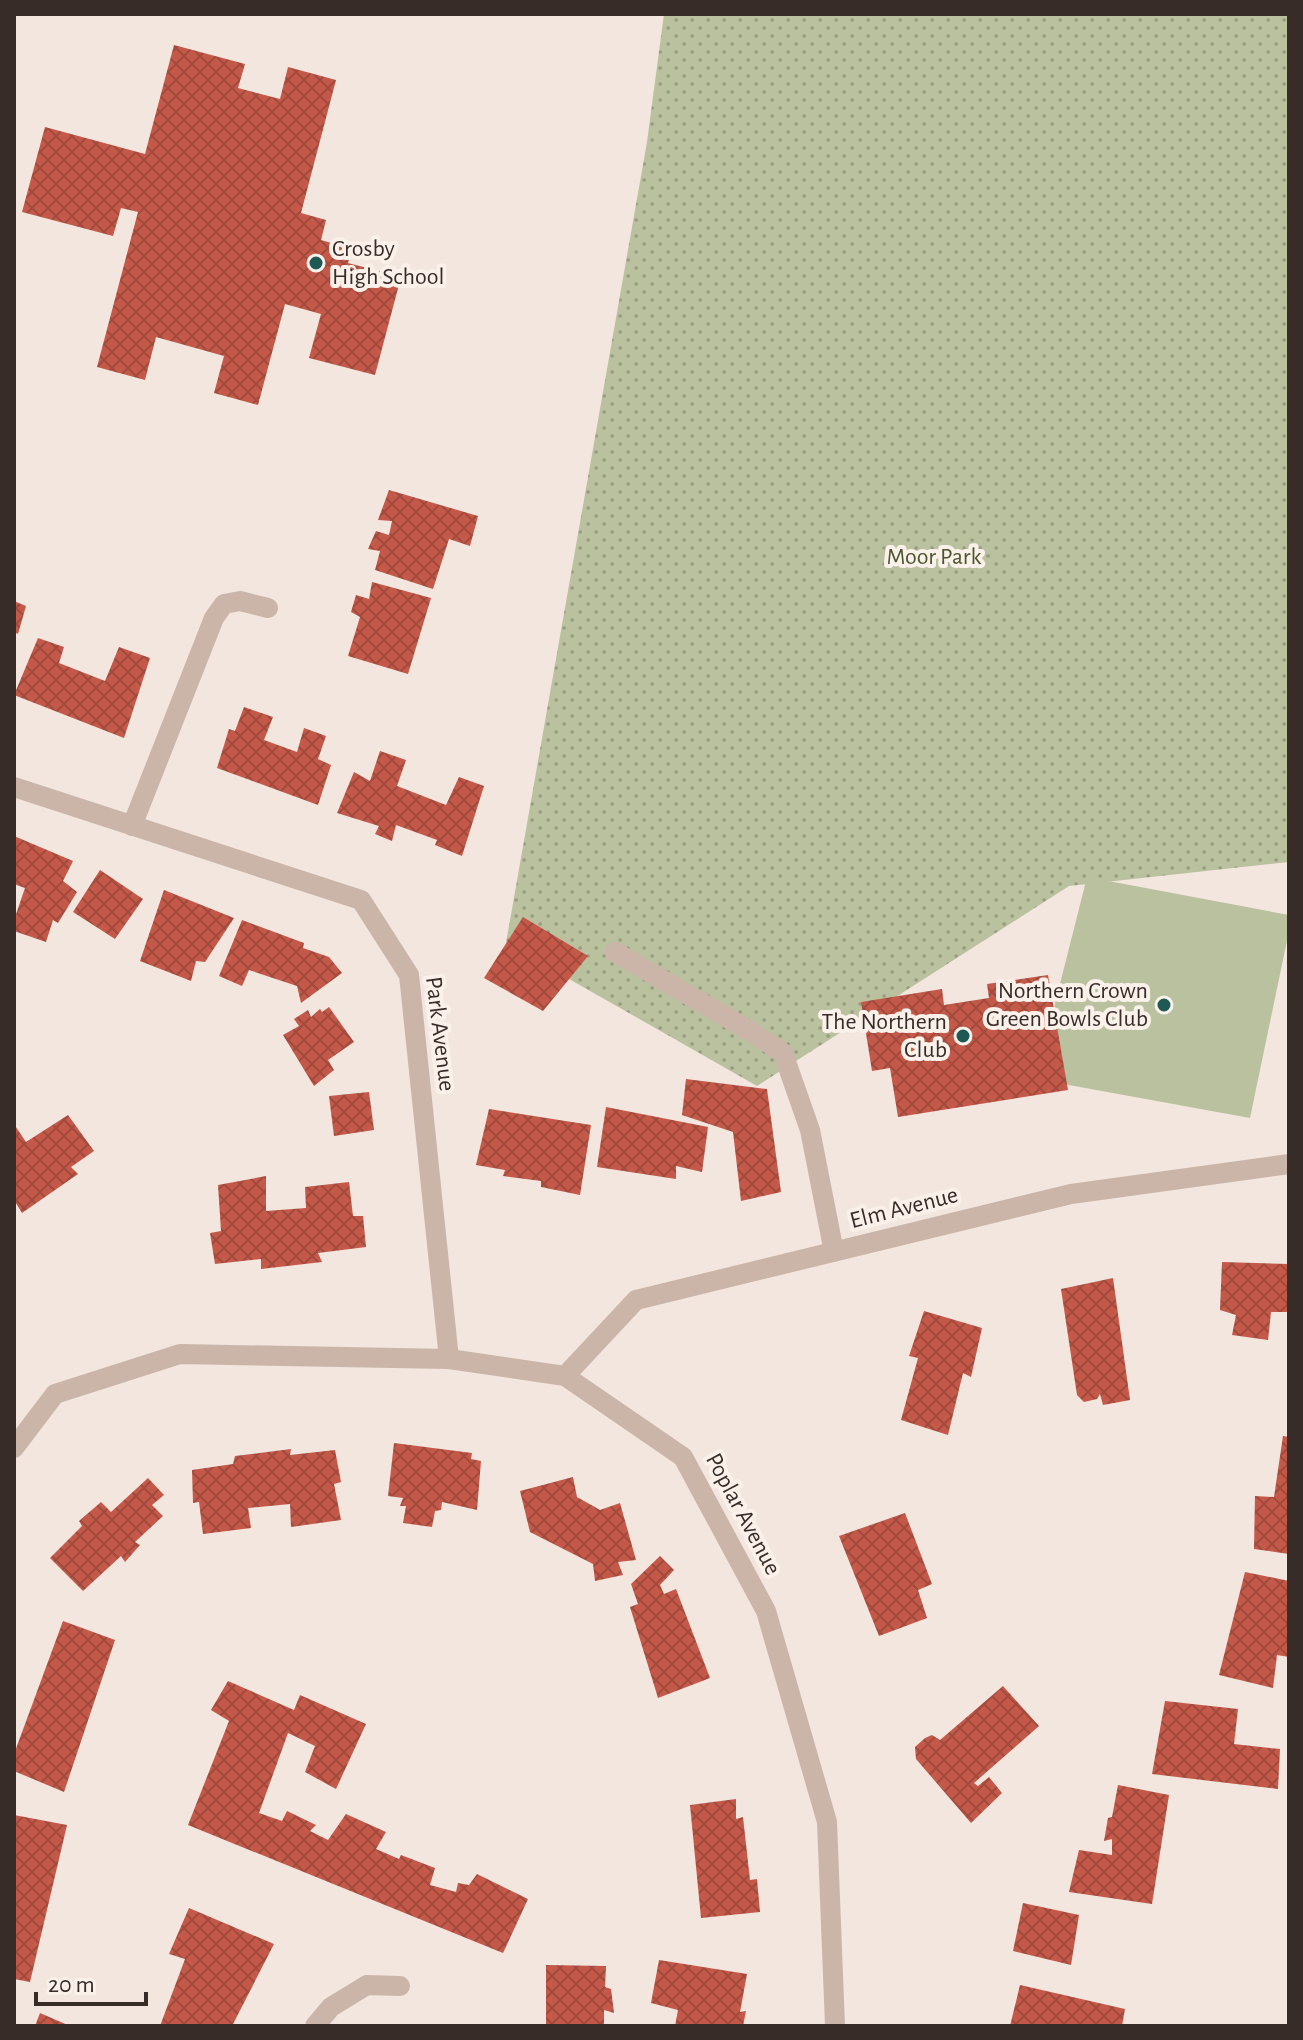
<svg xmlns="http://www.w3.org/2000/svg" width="1303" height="2040" viewBox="0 0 1303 2040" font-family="'Alegreya Sans',sans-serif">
<defs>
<pattern id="grass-dots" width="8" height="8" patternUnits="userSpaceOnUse" patternTransform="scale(2)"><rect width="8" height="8" fill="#bac19e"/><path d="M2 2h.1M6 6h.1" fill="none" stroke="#989d81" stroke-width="1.8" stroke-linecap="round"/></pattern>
<pattern id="building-cross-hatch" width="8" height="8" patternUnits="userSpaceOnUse" patternTransform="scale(2)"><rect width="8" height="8" fill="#c55949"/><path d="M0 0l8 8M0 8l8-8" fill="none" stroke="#a14a3d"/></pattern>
</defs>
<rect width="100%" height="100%" fill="#f2e6de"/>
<polygon fill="url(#grass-dots)" points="664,14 1289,14 1289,862 1069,886 757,1086 506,943 647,142"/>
<polygon fill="#bac19e" points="1087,877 1289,915 1289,931 1250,1118 1036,1079"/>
<g fill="url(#building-cross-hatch)">
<polygon points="174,45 245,64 238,88 280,99 288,67 336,80 301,213 326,220 321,240 352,249 348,263 401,277 375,375 309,358 321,314 285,304 258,405 214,393 224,356 156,337 145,380 97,367 138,212 121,208 113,236 22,212 45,127 145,154"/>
<polygon points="389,490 478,516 470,546 449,539 433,589 375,570 380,551 368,549 376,531 389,535 392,521 378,520"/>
<polygon points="372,582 431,598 408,674 348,656 360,617 351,612 356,595 369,599"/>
<polygon points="14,601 26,606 18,634 14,632"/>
<polygon points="38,638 64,647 59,663 105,681 119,647 150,658 124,738 14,695"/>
<polygon points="244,707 273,717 264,740 297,752 304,728 326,736 318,759 331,765 318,805 217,768 229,729 235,731"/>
<polygon points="380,751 406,760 397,786 446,805 459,777 484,786 462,856 435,845 437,840 396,825 392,841 375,834 379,826 337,813 354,772 370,781"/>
<polygon points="14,836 73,861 63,881 77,892 58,923 53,920 46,942 14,931 14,920 25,888 14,884"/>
<polygon points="100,870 143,899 115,939 73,912"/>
<polygon points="164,890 234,918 205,962 196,961 191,981 140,961"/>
<polygon points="523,917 588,956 543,1011 484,978"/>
<polygon points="242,920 304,943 303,948 329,957 342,973 301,1003 297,986 249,970 242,986 219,976"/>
<polygon points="1048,975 1068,1090 898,1117 890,1068 872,1071 861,1002 942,989 944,1005 989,998 987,984"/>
<polygon points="329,1007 354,1042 328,1060 334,1070 314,1086 283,1035 299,1026 294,1019 308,1010 311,1017 320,1009 322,1012"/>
<polygon points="686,1079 767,1089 781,1192 741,1201 733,1132 682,1115"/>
<polygon points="369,1092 374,1130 334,1136 329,1096"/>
<polygon points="606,1107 708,1127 702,1172 676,1166 676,1179 597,1167"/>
<polygon points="489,1109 591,1125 580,1195 541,1187 541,1181 503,1176 505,1170 476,1165"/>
<polygon points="68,1115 94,1151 71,1167 78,1174 22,1213 14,1200 14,1124 26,1142"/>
<polygon points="266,1176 266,1211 306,1208 305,1187 349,1182 353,1216 363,1216 366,1247 318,1253 322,1262 261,1269 261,1259 215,1264 210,1233 221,1231 218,1185"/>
<polygon points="1222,1262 1289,1264 1289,1312 1271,1312 1268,1340 1232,1335 1236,1315 1220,1310"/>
<polygon points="1113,1278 1130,1400 1103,1405 1100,1394 1097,1399 1084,1402 1077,1395 1061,1289"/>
<polygon points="924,1311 982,1328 971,1377 963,1373 948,1435 901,1420 918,1358 909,1356"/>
<polygon points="1283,1436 1289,1437 1289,1554 1254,1549 1255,1496 1274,1497"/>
<polygon points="394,1443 472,1453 471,1459 481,1461 477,1510 442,1502 441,1510 435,1511 432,1527 403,1523 406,1506 400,1506 403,1498 388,1496"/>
<polygon points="291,1449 290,1455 335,1450 341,1482 334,1484 341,1520 291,1527 290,1504 248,1508 251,1528 203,1534 199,1502 193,1503 192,1470 233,1464 235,1456"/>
<polygon points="573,1477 577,1497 600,1510 620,1503 636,1560 618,1562 623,1575 595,1581 593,1564 530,1532 520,1491"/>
<polygon points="148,1478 164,1495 152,1505 163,1516 135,1542 140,1545 125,1562 121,1556 83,1591 50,1558 82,1526 79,1521 101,1502 111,1512"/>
<polygon points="905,1513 932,1584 918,1590 927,1618 879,1636 839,1536"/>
<polygon points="660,1556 674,1570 660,1585 664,1594 676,1589 710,1678 658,1698 630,1607 638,1604 631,1584"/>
<polygon points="1245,1572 1289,1581 1289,1657 1277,1655 1273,1688 1219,1675"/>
<polygon points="63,1621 115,1640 64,1792 14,1771 14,1754"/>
<polygon points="228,1681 294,1710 300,1695 366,1724 336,1789 305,1772 315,1746 288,1733 259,1813 282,1821 287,1811 316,1825 310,1831 328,1840 346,1814 386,1832 376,1849 399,1859 401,1855 435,1868 430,1885 456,1892 458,1883 469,1885 477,1874 528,1899 503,1953 188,1825 229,1721 211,1710"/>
<polygon points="1003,1686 1039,1726 974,1783 978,1786 989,1777 1002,1793 971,1823 916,1759 915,1747 925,1738 932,1735 940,1740"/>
<polygon points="1165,1701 1238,1709 1234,1744 1280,1749 1278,1789 1152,1774"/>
<polygon points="1118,1785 1169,1795 1152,1904 1069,1892 1079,1850 1112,1855 1112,1839 1104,1841 1108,1818 1112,1817"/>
<polygon points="736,1799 736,1819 743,1817 750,1880 757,1879 760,1912 701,1918 690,1805"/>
<polygon points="14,1815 67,1825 30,1982 14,1979"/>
<polygon points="1023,1903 1079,1915 1071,1965 1013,1951"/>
<polygon points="189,1908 274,1944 232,2026 160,2026 185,1959 169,1954"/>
<polygon points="659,1960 747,1974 740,2012 746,2011 743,2026 675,2026 678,2010 651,2003"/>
<polygon points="546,1965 606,1966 605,1987 611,1989 614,2013 604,2010 604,2026 546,2026"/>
<polygon points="1020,1985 1125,2009 1122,2026 1010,2026"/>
<polygon points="40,2013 70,2026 35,2026"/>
</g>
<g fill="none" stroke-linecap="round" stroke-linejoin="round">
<g stroke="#cbb5a9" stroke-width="20">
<polyline points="132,826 214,618 224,604 240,601 268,608"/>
<polyline points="615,952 750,1031 783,1053 810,1130 834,1252"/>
<polyline points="315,2026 331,2007 367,1985 400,1986"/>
</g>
<g stroke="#cbb5a9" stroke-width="20">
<polyline points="14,787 361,900 409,975 449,1359"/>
<polyline points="565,1376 636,1300 1071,1194 1289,1164"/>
<polyline points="14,1448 55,1394 180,1354 449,1359 565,1376 683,1457 766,1611 827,1822 835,2026"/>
</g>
</g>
<g fill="#1f5956" stroke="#faf1ea" stroke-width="3">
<circle cx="316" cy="263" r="8"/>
<circle cx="1164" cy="1005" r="8"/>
<circle cx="963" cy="1036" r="8"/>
</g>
<g text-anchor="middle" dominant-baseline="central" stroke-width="8" stroke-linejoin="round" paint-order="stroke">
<g font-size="24" fill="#382c29" stroke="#faf1ea" text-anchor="end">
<text x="332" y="249" text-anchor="start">Crosby<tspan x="332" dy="28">High School</tspan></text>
<text x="1148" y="991">Northern Crown<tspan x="1148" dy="28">Green Bowls Club</tspan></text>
<text x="947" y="1022">The Northern<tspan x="947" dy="28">Club</tspan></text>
</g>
<g font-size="24" fill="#4c562d" stroke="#faf1ea">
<text x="934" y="557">Moor Park</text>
</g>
<g font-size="24" fill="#382c29" stroke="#faf1ea">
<text transform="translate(440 1034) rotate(83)">Park Avenue</text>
<text transform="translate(904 1208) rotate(-14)">Elm Avenue</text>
<text transform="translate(743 1514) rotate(62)">Poplar Avenue</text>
</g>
</g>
<rect width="1303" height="2040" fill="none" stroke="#382c29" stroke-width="32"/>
<path d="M36 1992v12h110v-12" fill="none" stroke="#382c29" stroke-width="4"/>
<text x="48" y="1992" font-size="24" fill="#382c29" stroke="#faf1ea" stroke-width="6" paint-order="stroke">20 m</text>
</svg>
